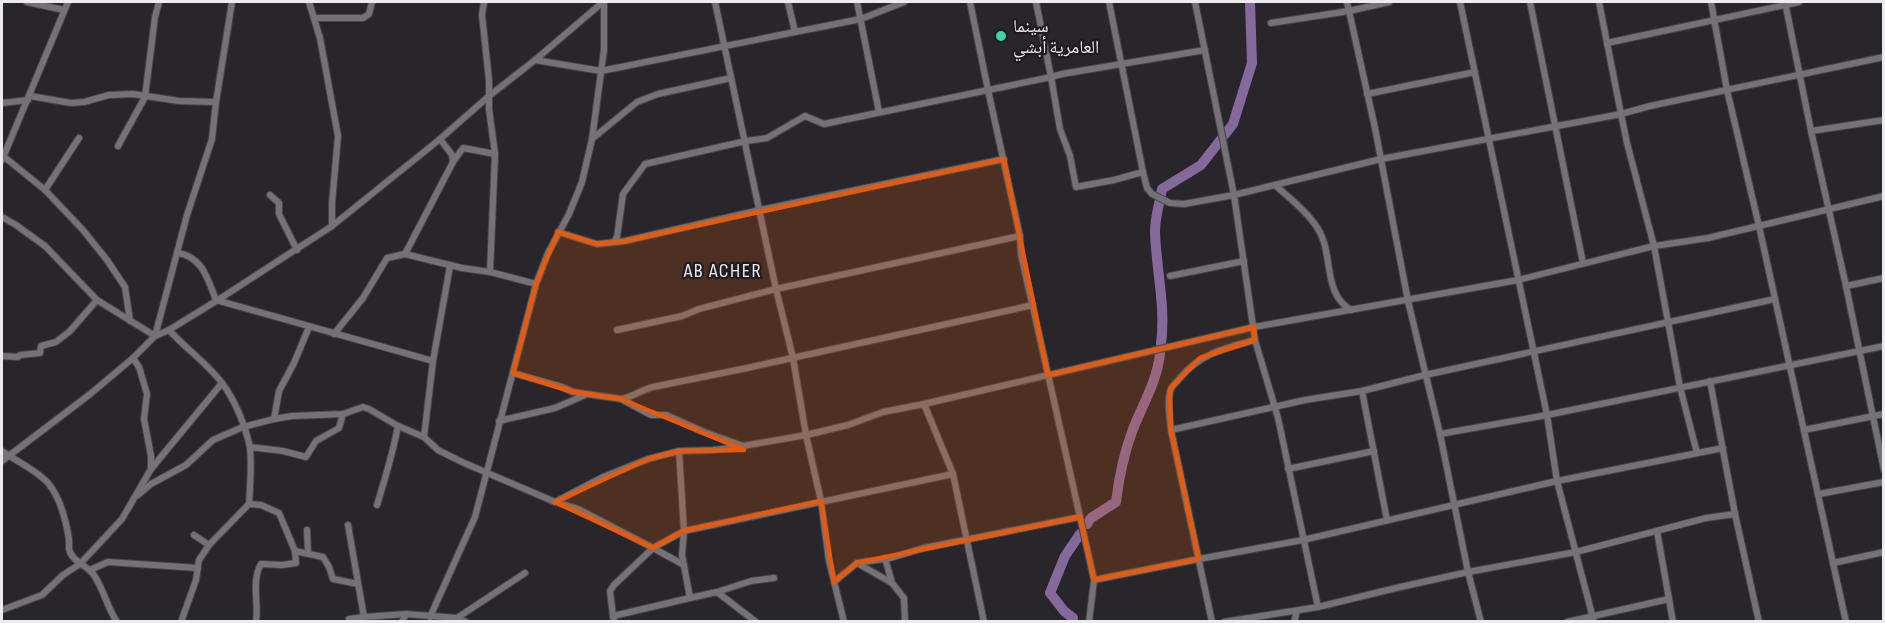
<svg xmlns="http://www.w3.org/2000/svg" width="1885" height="623" viewBox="0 0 1885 623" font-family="'Sofia Sans Condensed','Noto Naskh Arabic',sans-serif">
<rect width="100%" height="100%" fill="#28262a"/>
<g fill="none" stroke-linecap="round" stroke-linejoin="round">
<g stroke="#85699c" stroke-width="10">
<path d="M1161 344C1166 306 1156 269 1155 231 1155 217 1160 202 1162 189L1201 165 1233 124 1252 63 1250 2"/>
<path d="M1087 524 1091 518 1116 502C1119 477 1124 453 1133 429 1143 404 1157 381 1160 354"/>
<polyline points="1073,618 1064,611 1050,593 1065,556 1080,534"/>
</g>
<g stroke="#464447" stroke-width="8">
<g id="street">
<polyline points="27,2 64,10"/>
<polyline points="309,2 320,38 338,136 332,203 332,226"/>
<polyline points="484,2 482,15 489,80 489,109 495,154 490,272 536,284"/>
<polyline points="715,2 776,289 793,358 806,435 821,501 829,561 844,622"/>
<polyline points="788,2 795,32 861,19 904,2"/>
<polyline points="857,2 879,112"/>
<polyline points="1036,2 1051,77 1062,74 1205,50"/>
<polyline points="1109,2 1143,172"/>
<polyline points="1195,2 1234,195 1255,340 1278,418 1318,607 1396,588 1468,572 1576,552 1706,518 1735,514 1759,622"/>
<polyline points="1347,2 1375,128 1408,301 1440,434 1468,572 1481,622"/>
<polyline points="1460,2 1547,415 1557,481 1594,622"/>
<polyline points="1530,2 1583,263"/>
<polyline points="1599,2 1621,114 1650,106 1884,57"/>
<polyline points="1711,2 1727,90 1759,226 1846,622"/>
<polyline points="1785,2 1811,131 1846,286 1884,470"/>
<polyline points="314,18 363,18 369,14 372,2"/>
<polyline points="1271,23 1349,11 1389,2"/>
<polyline points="1607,43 1799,2"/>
<polyline points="535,60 601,71 795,32"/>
<polyline points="1367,94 1475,72"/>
<polyline points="30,96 71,103 84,102 109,95 133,94 179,101 216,102"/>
<polyline points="2,103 28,100"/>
<polyline points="1811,131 1884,120"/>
<polyline points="592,139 637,102 658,94 731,78"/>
<polyline points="118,146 145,97 155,17 159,2"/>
<polyline points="2,155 45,190 83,230 107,260 125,287 130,321"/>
<polyline points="2,160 68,2"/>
<polyline points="453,162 463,148 495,154"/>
<path d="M1275 185C1288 197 1309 213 1318 229 1334 254 1322 293 1351 310"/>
<polyline points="45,190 79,138"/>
<polyline points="270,195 279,203 279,214 297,250"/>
<polyline points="2,217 16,225 45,246 97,300 155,336"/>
<polyline points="558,232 597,244 625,241 760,210 1004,159"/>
<polyline points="614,242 617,237 623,194 645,164 746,141 767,138 805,116 824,124 1051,77 1060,129 1070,156 1076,187 1114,180 1143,172 1147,188 1152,194 1170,203 1184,204 1234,195 1381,159 1621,114 1627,143 1654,246 1680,387 1697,453"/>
<path d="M178 253C203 257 208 280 216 300L433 361"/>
<polyline points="405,254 462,268 490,272"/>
<polyline points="450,266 433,361 424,437 438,450 462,462 555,502 578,509 653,548 684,531 953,474"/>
<polyline points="1170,276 1244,261"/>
<polyline points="1846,286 1884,278"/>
<path d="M169 330C186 349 207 363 222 383 235 400 246 427 250 448 252 466 250 486 249 504L209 545 199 560 196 580 181 622"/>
<polyline points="617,330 682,316 699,309 776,289 1020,236"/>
<polyline points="334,334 363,298 387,258 405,254 453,162 452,155 440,139"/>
<polyline points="155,336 187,215 212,139 216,102 232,2"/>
<polyline points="2,356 18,357 20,355 40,353 41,346 56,342 70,331 97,300"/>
<polyline points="513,373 562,387 573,392 621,399 651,415 666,415 704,432 743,446 806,435 848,425 883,412 924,404 1254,327 1518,280 1654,246 1708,238 1884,196"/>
<polyline points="1710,381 1735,514"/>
<polyline points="1362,391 1387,520"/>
<path d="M621 399C633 397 641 390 653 387L747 368 1033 305"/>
<polyline points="924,404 953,474 984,622"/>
<polyline points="274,419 279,391 294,363 309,327"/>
<polyline points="499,421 555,408 585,395"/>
<polyline points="1171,430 1305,400 1362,391 1425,375 1775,299"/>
<polyline points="1804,430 1884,414"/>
<polyline points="1440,434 1547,415 1884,346"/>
<polyline points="250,447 283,451 306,457 316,441 339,428 343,414"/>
<path d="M2 451C16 461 36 470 48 483 60 497 66 521 69 539 69 542 69 546 69 549 72 562 87 565 94 575 104 590 107 607 117 622"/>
<polyline points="679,451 684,531 682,555 690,598 717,592 756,622"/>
<polyline points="2,461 89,395 133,358 155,336 169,330 221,298 332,226 440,139 489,96 535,60 603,2"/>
<polyline points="151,469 222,383"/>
<polyline points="1288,469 1374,451"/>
<polyline points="1819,494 1884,482"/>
<polyline points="138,495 151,484 186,465 213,440 243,427 274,419 292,416 343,414 363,407 369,409 398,426 424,437"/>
<polyline points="555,502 603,477 648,459 679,451 713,450 740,447"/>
<path d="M249 504 261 505 279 513 295 551 296 563 282 565 261 564C251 581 259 603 256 622"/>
<path d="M377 505C385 479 393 453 398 426"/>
<polyline points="1080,517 1094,580"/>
<polyline points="348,525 364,617 406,614 402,622"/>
<polyline points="307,530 308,553"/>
<polyline points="1657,531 1673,622"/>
<polyline points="194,535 209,545"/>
<polyline points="295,551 323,557 329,567 333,579 358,584"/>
<polyline points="885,558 892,583 904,598 905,622"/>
<polyline points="857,563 892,583"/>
<polyline points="1833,563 1884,552"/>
<polyline points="90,570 108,562 198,568"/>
<polyline points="834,582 857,563 890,558 924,548 1080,517 1021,254 1020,236 988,90 970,2"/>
<polyline points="717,592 751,581 774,578"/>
<polyline points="2,610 42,595 63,575 80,564 122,519 151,469 151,456 144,419 147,394 139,367 133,358"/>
<polyline points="406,614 457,618 466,622"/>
<polyline points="613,616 610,591 614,585 653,548 684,565"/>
<polyline points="430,617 475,517 536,284 548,253 569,214 582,182 592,139 604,50 604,2"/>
<polyline points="457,618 525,573"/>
<polyline points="349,619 364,617"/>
<polyline points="614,622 613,616 690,598"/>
<polyline points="1089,622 1094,580 1199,559 1303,540 1557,481 1723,448"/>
<path d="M1212 622 1171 430C1170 418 1167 404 1170 392 1171 386 1177 382 1181 377 1201 353 1226 348 1255 340"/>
<polyline points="1224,622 1318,607"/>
<polyline points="1294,622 1297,611"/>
<polyline points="1567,622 1669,599"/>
</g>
</g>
<use href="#street" stroke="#747276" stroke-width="6"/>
</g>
<path fill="#e8590c" fill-opacity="0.2" stroke="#e8590c" stroke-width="4.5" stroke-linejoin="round" d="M1004 159 1048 375 1254 327 1255 340 1200 358 1170 389 1171 430 1199 559 1094 580 1080 517 857 563 834 582 821 501 684 531 653 548 555 502 648 459 679 451 744 450 621 399 573 392 513 373 536 284 558 232 597 244 625 241Z"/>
<circle fill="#3dd4a3" stroke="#1e1c20" stroke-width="2" cx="1001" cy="36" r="6"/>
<g text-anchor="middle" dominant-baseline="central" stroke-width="4.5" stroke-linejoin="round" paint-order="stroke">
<g font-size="18" fill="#ecebed" stroke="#1e1c20" text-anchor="start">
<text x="1013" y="26">سينما<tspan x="1013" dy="21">العامرية أبشي</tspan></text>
</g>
<g font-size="20" letter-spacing="1.5" fill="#ecebed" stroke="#1e1c20">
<text x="723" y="271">AB ACHER</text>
</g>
</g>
<rect width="1885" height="623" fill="none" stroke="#ecebed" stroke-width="6"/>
</svg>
